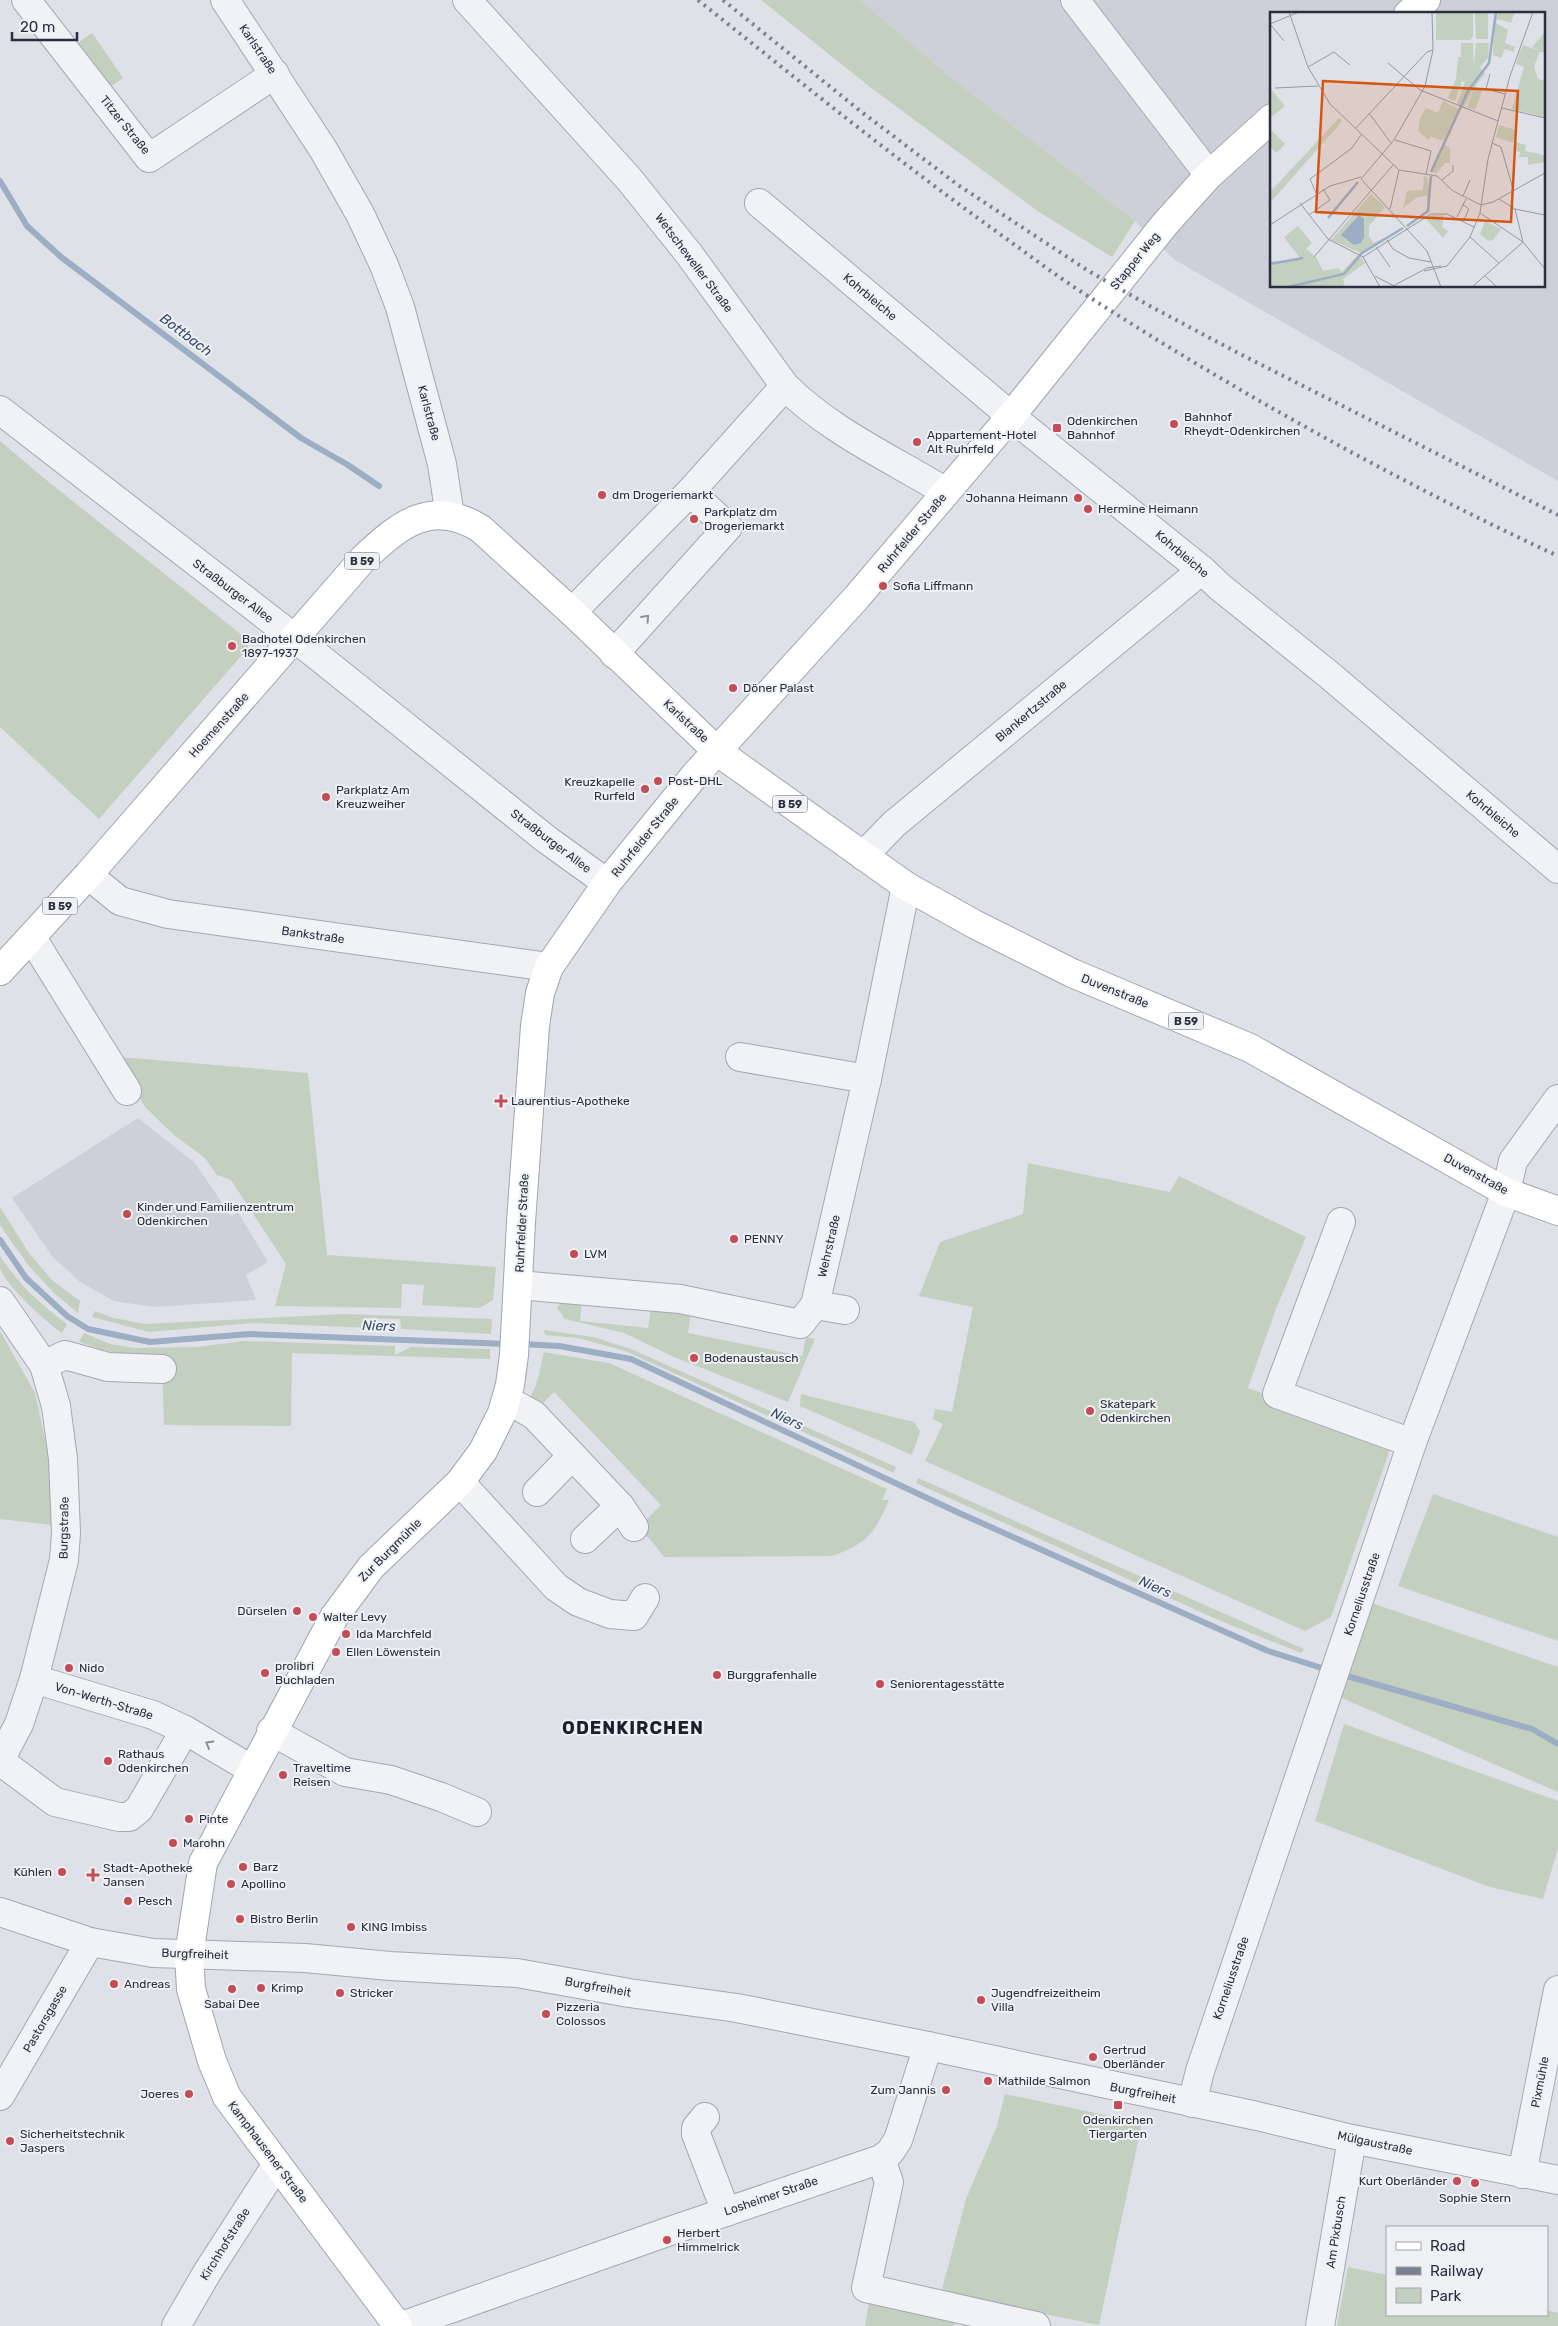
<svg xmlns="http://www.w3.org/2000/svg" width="1558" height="2326" viewBox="0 0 1558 2326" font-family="Rubik,sans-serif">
<rect width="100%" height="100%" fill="#dee1e7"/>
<g fill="#cdd0d8" fill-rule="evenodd">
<path d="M860 0H1558V481L1175 260 1135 221 942 70ZM1272 14H1544V286H1272Z"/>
<polygon points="138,1118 195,1163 231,1216 238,1212 268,1262 246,1275 256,1300 155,1307 114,1301 80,1282 52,1256 12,1198"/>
</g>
<g fill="#c3d0c0">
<polygon points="761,0 860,0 942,70 1135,221 1112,257 1039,212 870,87"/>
<polygon points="92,33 123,78 107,89 76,44"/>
<polygon points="0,441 51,484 247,639 248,648 99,819 0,727"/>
<polygon points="98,1036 120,1057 308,1073 327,1255 496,1267 493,1300 479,1308 422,1305 424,1285 402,1284 401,1308 275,1306 286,1264 231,1180 217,1175 205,1158 174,1135 146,1108"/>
<polygon points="1028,1163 1170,1192 1179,1176 1306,1237 1276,1309 1248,1388 1393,1441 1331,1617 1305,1631 925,1461 943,1424 933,1419 935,1409 952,1412 973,1307 919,1296 940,1242 1023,1214"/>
<polygon points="0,1207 29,1253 52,1280 80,1301 78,1313 54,1293 28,1265 0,1225"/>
<path d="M0 1256C21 1287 38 1302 67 1324L62 1333C46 1322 6 1286 0 1268 0 1265 0 1259 0 1256Z"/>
<polygon points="564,1299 582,1300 580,1321 648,1328 651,1307 691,1314 688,1333 802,1356 806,1337 815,1339 788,1402 674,1357 624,1333 565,1319 557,1308"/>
<polygon points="95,1311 114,1318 144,1324 344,1314 492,1319 491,1334 401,1329 400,1319 366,1318 364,1323 369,1328 252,1323 149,1332 92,1317"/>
<polygon points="544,1330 593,1337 631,1349 896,1467 894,1473 625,1351 578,1338 545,1335"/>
<polygon points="0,1331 35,1393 49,1458 51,1525 0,1519"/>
<polygon points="84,1333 110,1344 135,1348 197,1347 244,1341 395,1346 395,1355 411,1347 490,1349 490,1359 292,1353 291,1426 164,1425 162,1361 102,1350 79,1342"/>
<path d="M544 1352 609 1363 887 1489 882 1500H889C875 1533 867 1544 832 1556L664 1557 650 1539 637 1529 661 1505 554 1392 539 1407 530 1397C540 1382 539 1369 544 1352Z"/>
<polygon points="801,1394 914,1422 920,1431 912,1455 800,1406"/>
<polygon points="918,1478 1304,1649 1301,1653 1216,1619 916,1483"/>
<polygon points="1433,1494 1558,1537 1558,1641 1398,1586"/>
<polygon points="1369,1602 1558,1667 1558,1792 1335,1695"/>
<polygon points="1344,1724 1558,1801 1558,1848 1543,1899 1490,1887 1315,1821"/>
<polygon points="1005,2094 1142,2123 1099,2325 941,2293 966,2199 997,2126"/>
<polygon points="1348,2267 1387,2275 1387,2315 1547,2315 1547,2310 1558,2313 1558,2326 1337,2326"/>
<polygon points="870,2295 957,2315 954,2326 865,2326"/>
</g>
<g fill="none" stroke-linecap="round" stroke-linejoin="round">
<g stroke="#9cadc4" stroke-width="6">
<polyline points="0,181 27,226 61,257 301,438 348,465 379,486"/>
<polyline points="0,1240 26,1278 67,1316 88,1329 150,1342 250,1334 508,1344"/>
<polyline points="521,1344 559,1346 631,1359 957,1512 1268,1651 1328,1670"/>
<polyline points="1340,1674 1532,1729 1558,1744"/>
</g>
<g stroke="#a4a8b0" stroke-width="30">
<g id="minor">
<polyline points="26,0 149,158 275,74"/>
<polyline points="225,0 323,149 360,214 384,265 400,307 442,464 450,516"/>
<path d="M467 0 629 179 689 254 785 386C830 431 892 459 946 492"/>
<polyline points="1075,0 1209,175"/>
<polyline points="759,203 1024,427 1202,570 1220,587 1328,674 1558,869"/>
<polyline points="0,410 315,654 546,839 607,883"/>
<polyline points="572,612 690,492 785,386"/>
<polyline points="614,654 728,527 690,492"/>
<polyline points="863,856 894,824 1202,570"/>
<polyline points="88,875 120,901 168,914 549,967"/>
<polyline points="32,938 127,1091"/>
<polyline points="740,1057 867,1079"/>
<polyline points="1341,1222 1277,1394 1412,1443"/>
<polyline points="518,1285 680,1299 800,1324 815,1305 867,1079 906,886"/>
<polyline points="0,1301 44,1365 56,1406 63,1459 66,1533 64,1560 34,1679 19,1724 0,1760"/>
<polyline points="815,1305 845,1310"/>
<polyline points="44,1365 65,1355 108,1367 162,1369"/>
<polyline points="507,1400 534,1415 620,1506 634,1527"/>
<polyline points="460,1482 556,1587 578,1602 610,1614 634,1616 645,1598"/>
<polyline points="537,1492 572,1456"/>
<polyline points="585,1539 620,1506"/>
<polyline points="34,1679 153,1715 185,1730 251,1769"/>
<polyline points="271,1731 345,1772 391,1780 441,1797 477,1812"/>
<polyline points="0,1761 55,1802 119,1817 129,1817 139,1809 185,1730"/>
<polyline points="0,1912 90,1942 153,1953 305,1958 390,1966 517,1973 629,1993 737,2008 928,2046 1257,2116 1352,2139 1558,2180"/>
<polyline points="0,2096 90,1942"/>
<polyline points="1192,2103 1200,2071 1412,1443 1506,1192 1513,1161 1558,1099"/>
<polyline points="705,2117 696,2128 696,2134 726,2212"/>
<polyline points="881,2159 889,2182 866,2288 1036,2326"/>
<polyline points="1522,2174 1558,1990"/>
<polyline points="176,2326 208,2271 277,2164"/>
<polyline points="402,2326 670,2231 881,2159 890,2152 898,2140 928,2046"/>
<polyline points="1320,2326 1352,2139"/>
</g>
</g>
<g stroke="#9fa5b1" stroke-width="30">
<g id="major">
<polyline points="1408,14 1426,0"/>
<path d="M0 971 88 875 364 558C400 524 432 498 481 529L572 612 718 752 906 886 976 925 1072 973 1250 1048 1506 1192 1558 1211"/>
<polyline points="398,2326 227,2097 212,2061 191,1989 189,1955 203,1863 334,1617 371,1567 460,1482 483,1451 502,1413 510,1385 514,1355 521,1222 535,1026 540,993 549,967 607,883 695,775 857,597 1011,416 1165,224 1209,175 1272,118"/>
</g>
</g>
<use href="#minor" stroke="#f1f2f5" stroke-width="28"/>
<use href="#major" stroke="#fff" stroke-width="28"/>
<g stroke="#79808f" stroke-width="4" stroke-dasharray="2.5 5" stroke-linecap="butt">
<path d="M698 0C799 81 899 162 1004 237 1029 255 1054 274 1080 291 1231 389 1394 480 1558 556"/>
<polyline points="723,0 859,110 958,185 1087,270 1148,305 1240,354 1558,515"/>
</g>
</g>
<defs><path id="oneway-chevron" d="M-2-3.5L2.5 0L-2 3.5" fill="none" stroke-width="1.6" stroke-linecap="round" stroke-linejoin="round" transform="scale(1.25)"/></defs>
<g stroke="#8d9098">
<use href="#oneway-chevron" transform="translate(646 618) rotate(-48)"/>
<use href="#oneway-chevron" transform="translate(209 1744) rotate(-150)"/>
</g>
<g fill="#c34c57" stroke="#eef0f4" stroke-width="2">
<circle cx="1174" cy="424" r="5"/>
<rect x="1052" y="423" width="10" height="10" rx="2.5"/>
<circle cx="917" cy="442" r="5"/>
<circle cx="602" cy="495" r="5"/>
<circle cx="1078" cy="498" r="5"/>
<circle cx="1088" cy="509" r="5"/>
<circle cx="694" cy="519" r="5"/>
<circle cx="883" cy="586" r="5"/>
<circle cx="232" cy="646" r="5"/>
<circle cx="733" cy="688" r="5"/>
<circle cx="658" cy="781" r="5"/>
<circle cx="645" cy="789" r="5"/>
<circle cx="326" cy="797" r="5"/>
<path d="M498.5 1093.5h5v5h5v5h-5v5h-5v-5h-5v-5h5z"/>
<circle cx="127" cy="1214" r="5"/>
<circle cx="734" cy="1239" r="5"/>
<circle cx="574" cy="1254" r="5"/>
<circle cx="694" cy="1358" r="5"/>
<circle cx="1090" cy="1411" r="5"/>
<circle cx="297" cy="1611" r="5"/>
<circle cx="313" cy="1617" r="5"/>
<circle cx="346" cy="1634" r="5"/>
<circle cx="336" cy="1652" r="5"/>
<circle cx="69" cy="1668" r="5"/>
<circle cx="265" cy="1673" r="5"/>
<circle cx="717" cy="1675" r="5"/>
<circle cx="880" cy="1684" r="5"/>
<circle cx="108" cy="1761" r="5"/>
<circle cx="283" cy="1775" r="5"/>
<circle cx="189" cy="1819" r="5"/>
<circle cx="173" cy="1843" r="5"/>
<circle cx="243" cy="1867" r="5"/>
<circle cx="62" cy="1872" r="5"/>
<path d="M90.5 1867.5h5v5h5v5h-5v5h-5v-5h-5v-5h5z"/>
<circle cx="231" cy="1884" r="5"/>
<circle cx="128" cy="1901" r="5"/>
<circle cx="240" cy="1919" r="5"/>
<circle cx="351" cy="1927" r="5"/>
<circle cx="114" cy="1984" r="5"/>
<circle cx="261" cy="1988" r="5"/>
<circle cx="232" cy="1989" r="5"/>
<circle cx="340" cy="1993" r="5"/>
<circle cx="981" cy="2000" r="5"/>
<circle cx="546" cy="2014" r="5"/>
<circle cx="1093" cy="2057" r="5"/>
<circle cx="988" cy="2081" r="5"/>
<circle cx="946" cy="2090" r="5"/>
<circle cx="189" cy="2094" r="5"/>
<rect x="1113" y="2100" width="10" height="10" rx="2.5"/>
<circle cx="10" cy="2141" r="5"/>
<circle cx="1457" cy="2181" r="5"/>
<circle cx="1475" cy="2183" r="5"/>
<circle cx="667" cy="2240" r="5"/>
</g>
<g text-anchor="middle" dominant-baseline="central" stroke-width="4" stroke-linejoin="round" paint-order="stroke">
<g fill="#eef0f4" stroke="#646973" stroke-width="1">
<rect x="344.5" y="552.5" width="35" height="17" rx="4"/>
<rect x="772.5" y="795.5" width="35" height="17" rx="4"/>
<rect x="42.5" y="897.5" width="35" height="17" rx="4"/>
<rect x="1168.5" y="1012.5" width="35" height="17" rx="4"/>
</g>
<g font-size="11" font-weight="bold" fill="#292f3c">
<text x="362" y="561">B 59</text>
<text x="790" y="804">B 59</text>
<text x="60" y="906">B 59</text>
<text x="1186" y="1021">B 59</text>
</g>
<g font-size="12" fill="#292f3c" stroke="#eef0f4">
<text transform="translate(258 49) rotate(56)">Karlstraße</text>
<text transform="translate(125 125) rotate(51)">Titzer Straße</text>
<text transform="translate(1135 261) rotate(-51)">Stapper Weg</text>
<text transform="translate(694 263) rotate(53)">Wetscheweller Straße</text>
<text transform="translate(870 297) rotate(40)">Kohrbleiche</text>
<text transform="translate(429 413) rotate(75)">Karlstraße</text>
<text transform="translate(912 533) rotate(-50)">Ruhrfelder Straße</text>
<text transform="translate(1182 554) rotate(40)">Kohrbleiche</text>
<text transform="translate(233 591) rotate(37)">Straßburger Allee</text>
<text transform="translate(1031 711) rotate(-40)">Blankertzstraße</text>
<text transform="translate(686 721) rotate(43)">Karlstraße</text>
<text transform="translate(219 725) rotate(-48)">Hoemenstraße</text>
<text transform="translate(1493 814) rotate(40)">Kohrbleiche</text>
<text transform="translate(645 837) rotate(-51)">Ruhrfelder Straße</text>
<text transform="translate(551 841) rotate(37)">Straßburger Allee</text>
<text transform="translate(313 935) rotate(8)">Bankstraße</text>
<text transform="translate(1115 991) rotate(22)">Duvenstraße</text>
<text transform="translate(1476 1174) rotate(29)">Duvenstraße</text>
<text transform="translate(522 1223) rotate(-87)">Ruhrfelder Straße</text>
<text transform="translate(829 1246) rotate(-77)">Wehrstraße</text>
<text transform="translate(64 1528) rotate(-89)">Burgstraße</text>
<text transform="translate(390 1550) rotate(-45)">Zur Burgmühle</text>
<text transform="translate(1362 1594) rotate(-71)">Korneliusstraße</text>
<text transform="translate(104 1701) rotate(17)">Von-Werth-Straße</text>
<text transform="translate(195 1954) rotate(2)">Burgfreiheit</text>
<text transform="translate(1231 1978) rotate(-71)">Korneliusstraße</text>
<text transform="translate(598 1987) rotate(10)">Burgfreiheit</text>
<text transform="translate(45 2019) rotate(-60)">Pastorsgasse</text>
<text transform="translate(1540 2082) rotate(-79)">Pixmühle</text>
<text transform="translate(1143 2093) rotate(11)">Burgfreiheit</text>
<text transform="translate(1375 2143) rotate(12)">Mülgaustraße</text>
<text transform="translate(268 2152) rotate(53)">Kamphausener Straße</text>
<text transform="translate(771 2196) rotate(-19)">Losheimer Straße</text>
<text transform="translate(1336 2232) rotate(-81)">Am Pixbusch</text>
<text transform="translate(225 2244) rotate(-58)">Kirchhofstraße</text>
</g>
<g font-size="12" fill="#292f3c" stroke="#eef0f4" text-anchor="start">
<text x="1184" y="417">Bahnhof<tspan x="1184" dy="14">Rheydt-Odenkirchen</tspan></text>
<text x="1067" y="421">Odenkirchen<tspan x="1067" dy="14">Bahnhof</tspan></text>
<text x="927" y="435">Appartement-Hotel<tspan x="927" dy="14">Alt Ruhrfeld</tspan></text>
<text x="612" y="495">dm Drogeriemarkt</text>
<text x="1068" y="498" text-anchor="end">Johanna Heimann</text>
<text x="1098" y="509">Hermine Heimann</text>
<text x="704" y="512">Parkplatz dm<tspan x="704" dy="14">Drogeriemarkt</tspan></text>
<text x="893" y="586">Sofia Liffmann</text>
<text x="242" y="639">Badhotel Odenkirchen<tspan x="242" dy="14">1897-1937</tspan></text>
<text x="743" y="688">Döner Palast</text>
<text x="668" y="781">Post-DHL</text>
<text x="635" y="782" text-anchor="end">Kreuzkapelle<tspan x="635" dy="14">Rurfeld</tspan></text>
<text x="336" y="790">Parkplatz Am<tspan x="336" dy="14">Kreuzweiher</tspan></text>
<text x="511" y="1101">Laurentius-Apotheke</text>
<text x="137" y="1207">Kinder und Familienzentrum<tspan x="137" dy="14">Odenkirchen</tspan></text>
<text x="744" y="1239">PENNY</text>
<text x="584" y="1254">LVM</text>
<text x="704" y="1358">Bodenaustausch</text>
<text x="1100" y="1404">Skatepark<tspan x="1100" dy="14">Odenkirchen</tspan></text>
<text x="287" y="1611" text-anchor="end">Dürselen</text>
<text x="323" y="1617">Walter Levy</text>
<text x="356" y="1634">Ida Marchfeld</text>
<text x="346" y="1652">Ellen Löwenstein</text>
<text x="275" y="1666">prolibri<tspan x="275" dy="14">Buchladen</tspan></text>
<text x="79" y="1668">Nido</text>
<text x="727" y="1675">Burggrafenhalle</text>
<text x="890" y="1684">Seniorentagesstätte</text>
<text x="118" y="1754">Rathaus<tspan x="118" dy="14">Odenkirchen</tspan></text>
<text x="293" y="1768">Traveltime<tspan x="293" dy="14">Reisen</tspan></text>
<text x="199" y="1819">Pinte</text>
<text x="183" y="1843">Marohn</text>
<text x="253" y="1867">Barz</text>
<text x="103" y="1868">Stadt-Apotheke<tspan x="103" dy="14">Jansen</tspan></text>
<text x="52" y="1872" text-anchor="end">Kühlen</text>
<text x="241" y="1884">Apollino</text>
<text x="138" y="1901">Pesch</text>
<text x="250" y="1919">Bistro Berlin</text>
<text x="361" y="1927">KING Imbiss</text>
<text x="124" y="1984">Andreas</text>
<text x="271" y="1988">Krimp</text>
<text x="350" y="1993">Stricker</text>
<text x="991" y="1993">Jugendfreizeitheim<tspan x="991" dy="14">Villa</tspan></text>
<text x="232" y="2004" text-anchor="middle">Sabai Dee</text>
<text x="556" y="2007">Pizzeria<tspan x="556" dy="14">Colossos</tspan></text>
<text x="1103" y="2050">Gertrud<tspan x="1103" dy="14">Oberländer</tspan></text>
<text x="998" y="2081">Mathilde Salmon</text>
<text x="936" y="2090" text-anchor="end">Zum Jannis</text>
<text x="179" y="2094" text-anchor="end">Joeres</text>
<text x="1118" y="2120" text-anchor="middle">Odenkirchen<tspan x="1118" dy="14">Tiergarten</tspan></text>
<text x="20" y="2134">Sicherheitstechnik<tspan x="20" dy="14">Jaspers</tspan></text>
<text x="1447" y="2181" text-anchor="end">Kurt Oberländer</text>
<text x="1475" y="2198" text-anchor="middle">Sophie Stern</text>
<text x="677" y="2233">Herbert<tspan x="677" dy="14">Himmelrick</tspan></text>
</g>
<g font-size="14" font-style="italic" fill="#364c6d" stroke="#eef0f4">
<text transform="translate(186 335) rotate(37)">Bottbach</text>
<text transform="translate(379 1326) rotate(2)">Niers</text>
<text transform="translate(787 1419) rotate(25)">Niers</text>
<text transform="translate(1155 1587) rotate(24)">Niers</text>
</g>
<g font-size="18" font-weight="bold" letter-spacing="1" fill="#1b202d" stroke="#eef0f4">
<text x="633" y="1728">ODENKIRCHEN</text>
</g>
</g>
<g transform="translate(1270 12)">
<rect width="275" height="275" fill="#dee1e7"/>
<path d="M166 0H203V24L200 28H166ZM205 0H222L218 1V27H206ZM228 0H245L241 11 227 7 226 11 238 18 235 31 245 35 244 40 235 37 231 46 223 43 224 14ZM275 20V40H270L264 54 268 67 275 69V105L242 97 254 55 246 52 249 42 253 33 271 39 262 35ZM191 31H203L204 54 206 31H219L218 46 210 55 215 62 204 76 212 79 205 98 197 95 204 76 194 95 187 92 195 70 192 69 185 89 178 86 186 67 188 45H191ZM0 76 15 94 0 106ZM173 89 189 97 173 129 160 124 159 128 148 119 150 106 156 96 168 101ZM69 106 72 108 68 114 0 191V180ZM229 113 246 118 243 131 226 125ZM0 117 15 132 7 141 0 135ZM245 130 256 133 255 139 274 143 275 150 258 153V145H249L250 140 243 137ZM175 132 180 137V151H175L166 162 162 160ZM154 164 158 166V172L160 165 158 193 157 198V179V183L146 186 133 196 137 179 153 178ZM101 182 115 195 99 214V224L103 231 114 226 91 241 61 228ZM163 203H174L172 215 178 219 173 226 156 207ZM215 209 231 217 223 228 218 229 210 222ZM28 214 42 231 36 237 46 245 53 259 68 256 72 260 87 244 92 247 95 251 73 267 75 275H0V250L30 246 14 225Z" fill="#c3d0c0"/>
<path d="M89 203 94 207V225L91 231 84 233 71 223Z" fill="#9cadc4"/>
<path fill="none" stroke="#9cadc4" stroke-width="2.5" d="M161 160 198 79 219 51 226 0M58 206 88 170M137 214 158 199 161 164M0 252 33 246M18 275 74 262 92 241 133 216"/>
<path fill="none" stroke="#969aa3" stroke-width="1" d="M19 0 38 55 60 92 129 158 167 164 183 179 211 193 223 190 275 161M162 0 163 38 155 74 124 128 91 167 157 239 171 275M0 12 29 0M0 12 14 29M118 51 150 78 228 109M38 55 64 40 80 53M220 62 216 77 235 82M5 76 48 74M232 96 275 106M99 101 121 131M85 117 157 40 163 38M125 128 161 139 156 162M222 131 231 135 243 177M172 168 183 159V153M46 181 40 167 82 136 91 123M193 184 200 168M229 187 245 197 275 203M30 191 58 227 93 245 110 275M192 192 199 197 194 208M120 197 129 158M245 197 253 230M210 201 253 230 275 257M39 203 60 188 53 177M187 205 196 187M0 213 60 174 91 165M200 225 229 251M117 228 123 237 139 246 161 250M106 235 120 255M44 245 123 153M93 245 161 202H177L204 215M154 259 177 254 200 225 210 201 218 147 240 64 263 0M105 264 124 274M215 264 227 275M121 275 157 256 171 254M202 275 253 230"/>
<path fill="#d55511" fill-opacity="0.15" stroke="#d55511" stroke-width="2.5" d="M53 69 248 79 241 210 46 200Z"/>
<rect width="275" height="275" fill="none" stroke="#292f3c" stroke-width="2.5"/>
</g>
<rect x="1386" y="2226" width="162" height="90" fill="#eef0f4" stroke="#9fa3aa"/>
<rect x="1396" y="2242" width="25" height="8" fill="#ffffff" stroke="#9fa3aa"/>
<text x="1430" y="2251" font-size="15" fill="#292f3c">Road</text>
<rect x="1396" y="2267" width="25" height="8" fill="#79808f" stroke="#9fa3aa"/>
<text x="1430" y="2276" font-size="15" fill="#292f3c">Railway</text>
<rect x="1396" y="2288" width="25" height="15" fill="#c3d0c0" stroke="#9fa3aa"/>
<text x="1430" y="2301" font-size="15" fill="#292f3c">Park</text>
<path d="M12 32v8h65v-8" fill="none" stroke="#292f3c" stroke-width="2.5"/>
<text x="20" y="32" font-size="15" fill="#292f3c" stroke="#eef0f4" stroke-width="4" paint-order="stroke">20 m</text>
</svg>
